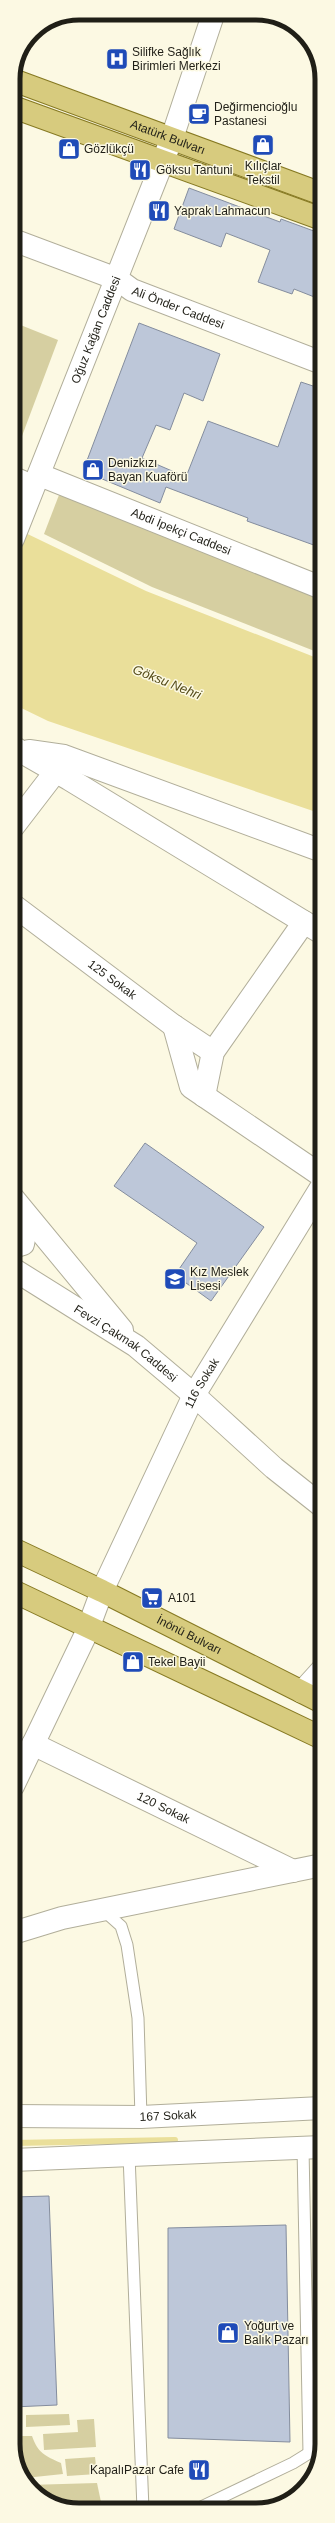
<svg xmlns="http://www.w3.org/2000/svg" width="335" height="2523" viewBox="0 0 335 2523" font-family="Helvetica,sans-serif">
<rect width="100%" height="100%" fill="#fcf9e3"/>
<g fill="#d6cfa1">
<polygon points="13,322 58,340 13,460"/>
<polygon points="59,495 322,590 322,654 152,587 44,534"/>
<polygon points="69,2414 70,2425 26,2427 26,2415"/>
<polygon points="94,2419 96,2447 44,2450 43,2434 78,2432 77,2420"/>
<path d="M13 2436H32C38 2453 45 2456 61 2463L63 2474 25 2478 13 2449Z"/>
<polygon points="95,2457 97,2474 67,2476 65,2459"/>
<polygon points="97,2483 101,2502 79,2508 62,2508 28,2485"/>
</g>
<polygon fill="#eadf9a" points="13,527 146,591 322,660 322,814 48,721 13,704"/>
<g fill="none" stroke-linecap="round" stroke-linejoin="round">
<polyline stroke="#eadf9a" stroke-width="6" points="13,2143 175,2140"/>
</g>
<g fill="#bdc7d9" stroke="#848d9e">
<polygon points="189,188 280,222 281,219 322,234 322,300 294,289 292,294 258,282 270,250 226,233 221,247 174,229"/>
<polygon points="139,323 220,354 203,401 184,393 170,430 156,425 142,458 186,477 208,421 278,447 301,382 322,389 322,548 247,521 248,518 166,487 160,503 83,471"/>
<polygon points="145,1143 264,1227 211,1301 175,1275 197,1243 114,1186"/>
<polygon points="49,2196 57,2405 13,2407 13,2197"/>
<polygon points="286,2225 290,2442 168,2438 168,2228"/>
</g>
<g fill="none" stroke-linecap="round" stroke-linejoin="round">
<g stroke="#b1ae9a" stroke-width="13">
<g id="service">
<polyline points="103,1910 121,1926 127,1945 138,2018 141,2117"/>
<polyline points="303,2148 309,2453"/>
<polyline points="129,2155 143,2509"/>
<polyline points="197,2509 293,2463 322,2445"/>
</g>
</g>
<g stroke="#b1ae9a" stroke-width="19">
<polyline id="pedestrian" points="13,475 36,485"/>
</g>
<g stroke="#b1ae9a" stroke-width="24">
<g id="minor">
<path id="s1" d="M13 240 117 279 132 290 322 363"/>
<path id="s2" d="M40 475 322 588"/>
<path id="s3" d="M13 539 172 138 213 15"/>
<polyline points="13,747 69,779 322,933"/>
<polyline points="29,751 64,756 322,851"/>
<polyline points="13,827 56,771"/>
<path id="s4" d="M13 905 174 1026 213 1052"/>
<polyline points="174,1026 191,1087 322,1176"/>
<polyline points="204,1096 213,1052 304,922"/>
<polyline points="13,1198 122,1330"/>
<polyline points="13,1247 23,1244 28,1218"/>
<path id="s5" d="M13 1269 136 1346 194 1395 274 1468 322 1506"/>
<polyline points="302,1692 322,1670"/>
<path id="s6" d="M33 1744 293 1871"/>
<path id="s7" d="M13 1786 86 1634 102 1591 194 1395 322 1186"/>
<polyline points="13,1933 62,1918 322,1865"/>
<path id="s8" d="M13 2116 141 2117 322 2108"/>
<polyline points="13,2160 322,2147"/>
</g>
</g>
<g stroke="#867922" stroke-width="24">
<g id="primary">
<path id="s9" d="M13 80 322 194"/>
<polyline points="13,107 322,219"/>
<path id="s10" d="M13 1549 102 1591 322 1702"/>
<polyline points="13,1591 322,1738"/>
</g>
</g>
<use href="#service" stroke="#fff" stroke-width="11"/>
<use href="#pedestrian" stroke="#fff" stroke-width="17"/>
<use href="#minor" stroke="#fff" stroke-width="22"/>
<use href="#primary" stroke="#d7cb7e" stroke-width="22"/>
</g>
<defs>
<g id="hospital-square" transform="scale(1.15)"><rect x="-9" y="-9" width="18" height="18" rx="4" fill="#1f4bb8" stroke="#fcf9e3"/><path d="M-5-5h3v3.5h4V-5h3V5h-3V1.5h-4V5h-3Z" fill="#fff"/></g>
<g id="cafe-square" transform="scale(1.15)"><rect x="-9" y="-9" width="18" height="18" rx="4" fill="#1f4bb8" stroke="#fcf9e3"/><path d="M-5.5-4.5H6V0H3Q3 3.5 0 3.5H-2.5Q-5.5 3.5-5.5 0ZM3-3.2v2h1.7v-2ZM-6 4.5H4V6H-6Z" fill="#fff"/></g>
<g id="shop-square" transform="scale(1.15)"><rect x="-9" y="-9" width="18" height="18" rx="4" fill="#1f4bb8" stroke="#fcf9e3"/><path d="M-5-2.5h2.3a2.7 3.5 0 0 1 5.4 0H5L5.5 6h-11ZM-1.5-2.5h3a1.5 2.3 0 0 0-3 0Z" fill="#fff"/></g>
<g id="restaurant-square" transform="scale(1.15)"><rect x="-9" y="-9" width="18" height="18" rx="4" fill="#1f4bb8" stroke="#fcf9e3"/><path d="M-5-6h1v4h1v-4h1v4h1v-4h1v5L-1.5 .5V6h-2V.5L-5-1ZM5-6V6H3V1.5H1.5Q1.5-4 5-6Z" fill="#fff"/></g>
<g id="school-square" transform="scale(1.15)"><rect x="-9" y="-9" width="18" height="18" rx="4" fill="#1f4bb8" stroke="#fcf9e3"/><path d="M0-5L7-2L0 1L-7-2ZM-4 1L0 2.5L4 1V4Q0 6-4 4Z" fill="#fff"/></g>
<g id="supermarket-square" transform="scale(1.15)"><rect x="-9" y="-9" width="18" height="18" rx="4" fill="#1f4bb8" stroke="#fcf9e3"/><path d="M-6-5.5h2.5l.6 2H6L4.5 2H-2.5L-4.4-4H-6ZM-1.5 3.2a1.3 1.3 0 1 0 .1 0ZM3 3.2a1.3 1.3 0 1 0 .1 0Z" fill="#fff"/></g>
</defs>
<g fill-rule="evenodd">
<use href="#hospital-square" x="117" y="59"/>
<use href="#cafe-square" x="199" y="114"/>
<use href="#shop-square" x="263" y="145"/>
<use href="#shop-square" x="69" y="149"/>
<use href="#restaurant-square" x="140" y="170"/>
<use href="#restaurant-square" x="159" y="211"/>
<use href="#shop-square" x="93" y="470"/>
<use href="#school-square" x="175" y="1279"/>
<use href="#supermarket-square" x="152" y="1598"/>
<use href="#shop-square" x="133" y="1662"/>
<use href="#shop-square" x="228" y="2333"/>
<use href="#restaurant-square" x="199" y="2470"/>
</g>
<g text-anchor="middle" dominant-baseline="central" stroke-width="3" stroke-linejoin="round" paint-order="stroke">
<g font-size="12" fill="#201f17" stroke="#fcf9e3" text-anchor="start">
<text x="132" y="52">Silifke Sağlık<tspan x="132" dy="14">Birimleri Merkezi</tspan></text>
<text x="214" y="107">Değirmencioğlu<tspan x="214" dy="14">Pastanesi</tspan></text>
<text x="84" y="149">Gözlükçü</text>
<text x="263" y="166" text-anchor="middle">Kılıçlar<tspan x="263" dy="14">Tekstil</tspan></text>
<text x="156" y="170">Göksu Tantuni</text>
<text x="174" y="211">Yaprak Lahmacun</text>
<text x="108" y="463">Denizkızı<tspan x="108" dy="14">Bayan Kuaförü</tspan></text>
<text x="190" y="1272">Kız Meslek<tspan x="190" dy="14">Lisesi</tspan></text>
<text x="168" y="1598">A101</text>
<text x="148" y="1662">Tekel Bayii</text>
<text x="244" y="2326">Yoğurt ve<tspan x="244" dy="14">Balık Pazarı</tspan></text>
<text x="184" y="2470" text-anchor="end">KapalıPazar Cafe</text>
</g>
<g font-size="12" fill="#201f17" stroke="#fcf9e3">
<text stroke="none"><textPath href="#s9" startOffset="165">Atatürk Bulvarı</textPath></text>
<text stroke="none"><textPath href="#s1" startOffset="179">Ali Önder Caddesi</textPath></text>
<text stroke="none"><textPath href="#s3" startOffset="225">Oğuz Kağan Caddesi</textPath></text>
<text stroke="none"><textPath href="#s2" startOffset="152">Abdi İpekçi Caddesi</textPath></text>
<text stroke="none"><textPath href="#s4" startOffset="124">125 Sokak</textPath></text>
<text stroke="none"><textPath href="#s5" startOffset="135">Fevzi Çakmak Caddesi</textPath></text>
<text stroke="none"><textPath href="#s7" startOffset="445">116 Sokak</textPath></text>
<text stroke="none"><textPath href="#s10" startOffset="196">İnönü Bulvarı</textPath></text>
<text stroke="none"><textPath href="#s6" startOffset="145">120 Sokak</textPath></text>
<text stroke="none"><textPath href="#s8" startOffset="155">167 Sokak</textPath></text>
</g>
<g font-size="13" font-style="italic" fill="#554c19" stroke="#fcf9e3">
<text transform="translate(167 682) rotate(22)">Göksu Nehri</text>
</g>
</g>
<path d="M0 0H335V2523H0ZM79 20H256A59 59 0 0 1 315 79V2444A59 59 0 0 1 256 2503H79A59 59 0 0 1 20 2444V79A59 59 0 0 1 79 20Z" fill="#fcf9e3" fill-rule="evenodd"/>
<path fill="none" stroke="#201f17" stroke-width="5" d="M79 20H256A59 59 0 0 1 315 79V2444A59 59 0 0 1 256 2503H79A59 59 0 0 1 20 2444V79A59 59 0 0 1 79 20Z"/>
</svg>
